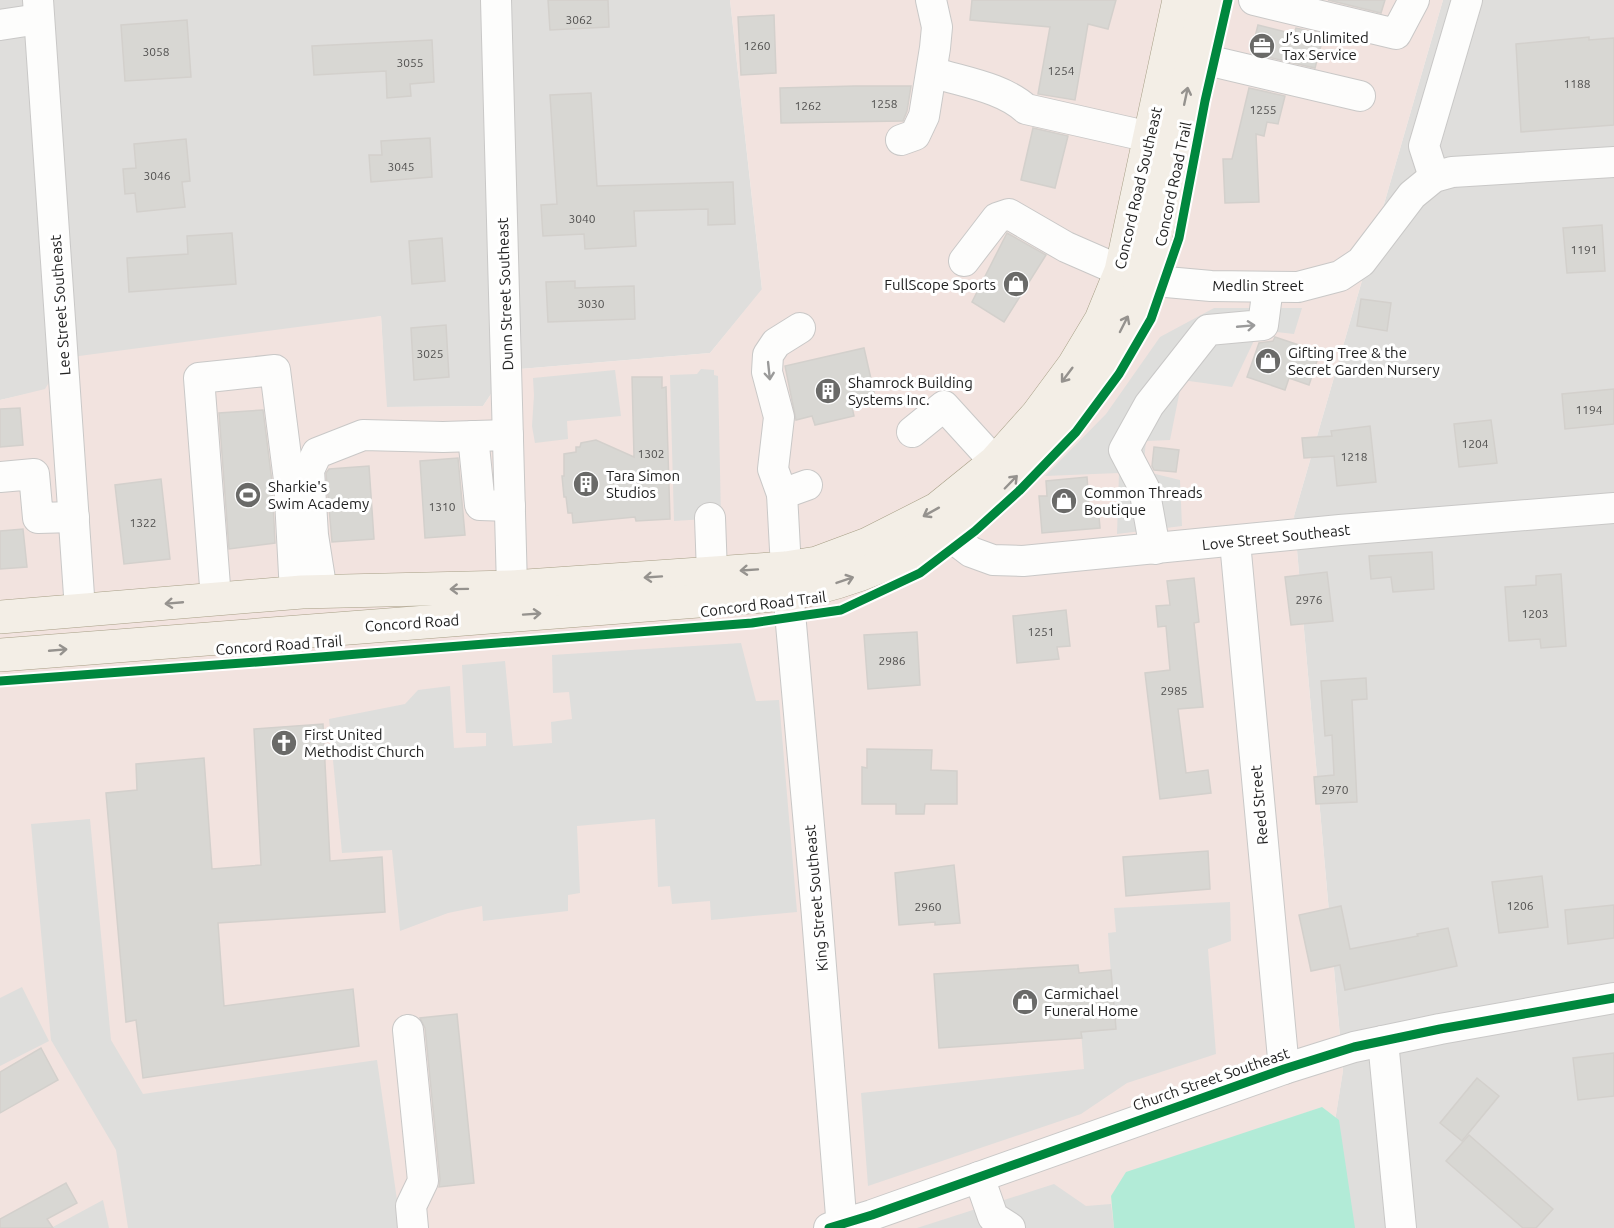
<svg xmlns="http://www.w3.org/2000/svg" width="1614" height="1228" viewBox="0 0 1614 1228" font-family="Ubuntu,sans-serif">
<rect width="100%" height="100%" fill="#f0efeb"/>
<g fill="#dfdedc">
<polygon points="0,0 730,0 762,290 710,353 507,370 483,406 386,407 381,316 0,400"/>
<polygon points="1443,0 1614,0 1614,1228 1318,1228 1343,1070 1294,516"/>
</g>
<polygon fill="#f2e3df" points="730,0 1443,0 1294,516 1343,1071 1318,1228 0,1228 0,400 45,389 64,358 381,316 387,407 483,406 507,370 710,353 762,289"/>
<g fill="#dededc">
<polygon points="1214,308 1302,308 1294,334 1259,330 1232,387 1182,380 1170,440 1146,441 1143,471 1180,480 1182,526 1117,534 1119,473 1045,476 1106,414 1160,337"/>
<polygon points="701,369 714,370 714,375 718,376 721,518 674,521 670,375 697,374"/>
<polygon points="615,370 621,416 567,421 568,439 535,443 532,426 534,395 533,378"/>
<polygon points="741,643 756,701 779,700 797,912 711,920 710,901 672,904 670,886 658,887 655,819 577,826 580,893 568,895 568,911 483,921 482,906 448,913 400,931 392,850 342,853 329,719 405,704 418,690 450,686 454,748 486,746 486,733 466,733 462,665 505,661 513,746 552,743 551,722 572,719 569,692 553,693 552,655"/>
<polygon points="90,819 111,1040 143,1094 377,1060 401,1228 128,1228 116,1150 51,1040 31,824"/>
<polygon points="1230,902 1231,941 1208,949 1216,1054 1127,1083 1081,1114 868,1186 861,1093 1084,1069 1081,1032 1115,1029 1108,933 1116,932 1114,908"/>
<polygon points="22,987 49,1041 0,1066 0,998"/>
<polygon points="1054,1184 1086,1206 1111,1204 1114,1228 917,1228"/>
<polygon points="103,1200 109,1228 51,1228"/>
</g>
<polygon fill="#b2ebd7" points="1322,1107 1339,1120 1355,1228 1114,1228 1111,1196 1126,1172"/>
<g fill="#d8d7d3" stroke="#d3d0cc" stroke-width="1.5">
<polygon points="548,0 608,0 609,27 550,30"/>
<polygon points="972,0 1116,0 1108,29 1088,24 1075,100 1038,94 1050,27 970,20"/>
<polygon points="1328,0 1385,0 1381,13"/>
<polygon points="774,15 776,73 741,75 738,17"/>
<polygon points="187,20 191,77 125,81 121,25"/>
<polygon points="1258,25 1294,34 1296,28 1324,34 1315,68 1251,53"/>
<polygon points="1589,37 1589,40 1614,38 1614,125 1521,132 1516,44"/>
<polygon points="432,40 434,82 410,84 411,96 387,98 386,71 314,75 312,46"/>
<polygon points="855,86 911,86 907,111 903,121 781,123 780,88"/>
<polygon points="1249,88 1285,96 1278,124 1267,122 1264,136 1256,134 1259,202 1225,203 1223,159 1232,159"/>
<polygon points="591,93 597,186 733,182 735,224 708,225 708,209 634,211 636,246 585,249 584,234 543,236 541,205 557,204 550,95"/>
<polygon points="1033,128 1068,136 1055,188 1021,180"/>
<polygon points="430,138 432,177 371,182 369,155 382,155 381,141"/>
<polygon points="186,139 190,181 182,182 185,207 137,212 135,193 125,194 123,169 136,168 134,144"/>
<polygon points="1602,225 1605,271 1567,273 1563,228"/>
<polygon points="232,233 236,284 129,292 127,258 188,254 187,236"/>
<polygon points="1007,233 1046,255 1004,322 972,302"/>
<polygon points="442,238 445,281 412,284 409,241"/>
<polygon points="575,281 575,288 634,286 635,319 548,322 546,282"/>
<polygon points="1361,299 1391,303 1387,331 1357,326"/>
<polygon points="446,325 449,377 414,380 411,328"/>
<polygon points="1275,337 1320,352 1309,385 1289,378 1285,390 1247,377 1259,343 1273,341"/>
<polygon points="864,348 876,401 852,407 854,416 815,425 812,416 796,420 785,366"/>
<polygon points="632,377 662,377 662,388 666,387 670,519 636,521 635,517 573,523 572,513 568,513 566,497 564,497 562,476 564,476 564,454 576,452 576,447 580,447 581,443 596,440 634,457"/>
<polygon points="1614,389 1614,424 1565,429 1562,394"/>
<polygon points="20,408 23,445 0,447 0,409"/>
<polygon points="263,410 272,482 275,543 229,549 219,413"/>
<polygon points="1491,420 1497,463 1459,467 1454,424"/>
<polygon points="1370,426 1376,482 1337,486 1334,456 1304,458 1302,438 1332,436 1331,431"/>
<polygon points="1154,447 1179,450 1176,472 1154,470 1152,466"/>
<polygon points="458,458 465,535 425,538 420,461"/>
<polygon points="369,466 374,539 332,542 326,473 329,469"/>
<polygon points="1087,477 1089,506 1098,505 1100,528 1042,533 1039,496 1047,496 1046,481"/>
<polygon points="161,479 170,559 124,564 115,485"/>
<polygon points="23,529 27,567 0,569 0,531"/>
<polygon points="1432,552 1434,589 1393,592 1391,577 1371,579 1369,556"/>
<polygon points="1327,572 1333,621 1291,625 1285,577"/>
<polygon points="1561,574 1566,646 1541,648 1540,639 1509,641 1505,587 1536,585 1536,576"/>
<polygon points="1194,578 1199,622 1194,623 1203,707 1178,709 1186,773 1208,770 1211,793 1160,799 1145,673 1170,670 1166,626 1158,627 1156,606 1170,605 1167,581"/>
<polygon points="1066,610 1070,646 1057,647 1059,659 1017,663 1013,616"/>
<polygon points="917,632 920,685 868,689 864,635"/>
<polygon points="1366,678 1367,699 1352,700 1357,802 1316,804 1314,777 1334,775 1332,735 1325,736 1321,681"/>
<polygon points="323,724 330,861 382,857 385,912 218,923 224,1006 353,989 359,1046 143,1078 136,1020 126,1022 106,793 137,790 136,764 204,758 212,869 261,865 254,729"/>
<polygon points="867,749 932,750 931,770 957,771 957,804 925,804 924,814 896,814 896,804 862,804 862,767 867,768"/>
<polygon points="1208,851 1210,889 1126,896 1123,857"/>
<polygon points="954,865 960,923 935,925 935,922 899,925 895,873"/>
<polygon points="1542,876 1548,927 1499,933 1492,882"/>
<polygon points="1614,905 1614,938 1568,944 1565,910"/>
<polygon points="1341,906 1350,949 1418,936 1417,934 1448,928 1457,966 1345,990 1340,965 1311,971 1299,915"/>
<polygon points="1078,965 1079,973 1111,970 1116,1029 1081,1032 1082,1038 939,1048 934,974"/>
<polygon points="457,1014 474,1183 439,1187 440,1179 425,1028 420,1018"/>
<polygon points="41,1048 58,1080 0,1113 0,1072"/>
<polygon points="1614,1053 1614,1096 1578,1100 1573,1058"/>
<polygon points="1477,1078 1499,1096 1462,1141 1440,1123"/>
<polygon points="1469,1135 1553,1209 1536,1228 1523,1228 1446,1161"/>
<polygon points="66,1183 77,1203 47,1219 53,1228 0,1228 0,1219"/>
</g>
<g fill="none" stroke-linecap="round" stroke-linejoin="round">
<g stroke="#c9c8c7" stroke-width="32">
<g id="minor">
<polyline points="38,0 80,610"/>
<polyline points="496,0 512,587"/>
<polyline points="1254,0 1396,34 1414,0"/>
<polyline points="0,25 39,19"/>
<polyline points="1194,57 1360,96"/>
<path d="M932 72C962 82 1002 87 1026 109L1150 137"/>
<polyline points="901,140 915,135 924,116 935,48 937,27 931,0"/>
<polyline points="1434,177 1424,146 1467,0"/>
<polyline points="964,261 997,218 1009,214 1066,247 1121,271"/>
<polyline points="1144,280 1211,286 1298,287 1340,276 1361,262 1412,195 1434,177 1452,172 1614,162"/>
<polyline points="912,432 944,406 995,462"/>
<polyline points="473,436 480,505 510,506"/>
<polyline points="0,477 34,474 38,518 74,517"/>
<polyline points="807,485 782,494 786,568 816,904 842,1228"/>
<polyline points="782,494 773,469 779,417 767,372 768,355 776,343 800,328"/>
<polyline points="710,518 712,573"/>
<polyline points="946,533 971,552 993,560 1023,561 1340,530 1614,508"/>
<polyline points="1235,542 1284,1069"/>
<polyline points="1155,549 1144,488 1124,450 1149,405 1208,330 1263,325 1268,287"/>
<polyline points="322,592 313,535 309,470 317,453 363,435 443,437 508,435"/>
<polyline points="216,599 199,378 275,370 289,480 295,593"/>
<polyline points="408,1030 423,1181 411,1206 413,1228"/>
<polyline points="1383,1041 1401,1228"/>
<polyline points="979,1177 993,1217 1010,1228"/>
<polyline points="829,1228 872,1215 1284,1069 1354,1047 1440,1029 1614,998"/>
</g>
</g>
<g stroke="#a79f86" stroke-width="34">
<g id="major">
<polyline points="0,617 302,592 512,587 786,568 817,563 868,544 937,509 995,462 1037,415 1074,365 1101,320 1121,271 1179,0"/>
<path d="M0 655 788 594C926 568 1029 487 1100 368 1113 346 1127 323 1136 300 1153 257 1161 213 1170 168 1182 112 1194 56 1206 0"/>
</g>
</g>
<use href="#minor" stroke="#fdfdfc" stroke-width="30"/>
<use href="#major" stroke="#f3eee6" stroke-width="33"/>
<g stroke="#fff" stroke-width="13">
<g id="cycleway">
<polyline points="0,681 257,662 752,623 841,610 920,573 975,531 1019,491 1076,432 1119,374 1151,319 1179,238 1205,101 1228,0"/>
<polyline points="829,1228 872,1215 1284,1069 1354,1047 1440,1029 1614,998"/>
</g>
</g>
<use href="#cycleway" stroke="#00873e" stroke-width="9"/>
</g>
<defs><path id="oneway-shaft" d="M-6 0H5M1.5-3L5.5 0L1.5 3" fill="none" stroke-width="1.6" stroke-linecap="round" stroke-linejoin="round" transform="scale(1.5)"/></defs>
<g stroke="#95928e">
<use href="#oneway-shaft" transform="translate(1186 96) rotate(-78)"/>
<use href="#oneway-shaft" transform="translate(1124 324) rotate(-63)"/>
<use href="#oneway-shaft" transform="translate(1067 375) rotate(127)"/>
<use href="#oneway-shaft" transform="translate(1011 482) rotate(-46)"/>
<use href="#oneway-shaft" transform="translate(931 512) rotate(151)"/>
<use href="#oneway-shaft" transform="translate(749 570) rotate(176)"/>
<use href="#oneway-shaft" transform="translate(653 577) rotate(176)"/>
<use href="#oneway-shaft" transform="translate(845 580) rotate(-19)"/>
<use href="#oneway-shaft" transform="translate(459 589) rotate(179)"/>
<use href="#oneway-shaft" transform="translate(174 603) rotate(175)"/>
<use href="#oneway-shaft" transform="translate(532 614) rotate(-4)"/>
<use href="#oneway-shaft" transform="translate(58 650) rotate(-5)"/>
</g>
<g stroke="#9a9a9a">
<use href="#oneway-shaft" transform="translate(1246 326) rotate(-5)"/>
<use href="#oneway-shaft" transform="translate(769 371) rotate(84)"/>
</g>
<defs>
<g id="office-disc" transform="scale(1.35)"><circle r="9.5" fill="#6a6a68" stroke="#fff"/><path d="M-6-3h4V-5.5h4V-3h4V5H-6ZM-1-4.5V-3h2v-1.5ZM-6 0V1H6V0Z" fill="#fff"/></g>
<g id="shop-disc" transform="scale(1.35)"><circle r="9.5" fill="#6a6a68" stroke="#fff"/><path d="M-5-2.5h2.3a2.7 3.5 0 0 1 5.4 0H5L5.5 6h-11ZM-1.5-2.5h3a1.5 2.3 0 0 0-3 0Z" fill="#fff"/></g>
<g id="building-disc" transform="scale(1.35)"><circle r="9.5" fill="#6a6a68" stroke="#fff"/><path d="M-4-6H4V6H1V3H-1V6H-4ZM-2.5-4.3h1.7v1.8h-1.7ZM.8-4.3h1.7v1.8H.8ZM-2.5-1h1.7V.8h-1.7ZM.8-1h1.7V.8H.8Z" fill="#fff"/></g>
<g id="stadium-disc" transform="scale(1.35)"><circle r="9.5" fill="#6a6a68" stroke="#fff"/><path d="M0-5a6.5 5 0 1 0 0 10a6.5 5 0 1 0 0-10ZM-3.5-1.8h7v3.6h-7Z" fill="#fff"/></g>
<g id="church-disc" transform="scale(1.35)"><circle r="9.5" fill="#6a6a68" stroke="#fff"/><path d="M-1.2-6h2.4v3.5h3.3v2.4h-3.3V6h-2.4V-.1h-3.3v-2.4h3.3Z" fill="#fff"/></g>
</defs>
<g fill-rule="evenodd">
<use href="#office-disc" x="1262" y="46"/>
<use href="#shop-disc" x="1016" y="284"/>
<use href="#shop-disc" x="1268" y="361"/>
<use href="#building-disc" x="828" y="391"/>
<use href="#building-disc" x="586" y="484"/>
<use href="#stadium-disc" x="248" y="495"/>
<use href="#shop-disc" x="1064" y="501"/>
<use href="#church-disc" x="284" y="743"/>
<use href="#shop-disc" x="1025" y="1002"/>
</g>
<g text-anchor="middle" dominant-baseline="central" stroke-width="6" stroke-linejoin="round" paint-order="stroke">
<g font-size="12" fill="#504f4e">
<text x="579" y="19">3062</text>
<text x="757" y="45">1260</text>
<text x="156" y="51">3058</text>
<text x="410" y="62">3055</text>
<text x="1061" y="70">1254</text>
<text x="1577" y="83">1188</text>
<text x="884" y="103">1258</text>
<text x="808" y="105">1262</text>
<text x="1263" y="109">1255</text>
<text x="401" y="166">3045</text>
<text x="157" y="175">3046</text>
<text x="582" y="218">3040</text>
<text x="1584" y="249">1191</text>
<text x="591" y="303">3030</text>
<text x="430" y="353">3025</text>
<text x="1589" y="409">1194</text>
<text x="1475" y="443">1204</text>
<text x="651" y="453">1302</text>
<text x="1354" y="456">1218</text>
<text x="442" y="506">1310</text>
<text x="143" y="522">1322</text>
<text x="1309" y="599">2976</text>
<text x="1535" y="613">1203</text>
<text x="1041" y="631">1251</text>
<text x="892" y="660">2986</text>
<text x="1174" y="690">2985</text>
<text x="1335" y="789">2970</text>
<text x="1520" y="905">1206</text>
<text x="928" y="906">2960</text>
</g>
<g font-size="15" fill="#222" stroke="#fff" text-anchor="start">
<text x="1282" y="37">J’s Unlimited<tspan x="1282" dy="17">Tax Service</tspan></text>
<text x="996" y="284" text-anchor="end">FullScope Sports</text>
<text x="1288" y="352">Gifting Tree &amp; the<tspan x="1288" dy="17">Secret Garden Nursery</tspan></text>
<text x="848" y="382">Shamrock Building<tspan x="848" dy="17">Systems Inc.</tspan></text>
<text x="606" y="475">Tara Simon<tspan x="606" dy="17">Studios</tspan></text>
<text x="268" y="486">Sharkie's<tspan x="268" dy="17">Swim Academy</tspan></text>
<text x="1084" y="492">Common Threads<tspan x="1084" dy="17">Boutique</tspan></text>
<text x="304" y="734">First United<tspan x="304" dy="17">Methodist Church</tspan></text>
<text x="1044" y="993">Carmichael<tspan x="1044" dy="17">Funeral Home</tspan></text>
</g>
<g font-size="15" fill="#222" stroke="#fff">
<text transform="translate(1173 184) rotate(-78)">Concord Road Trail</text>
<text transform="translate(1138 188) rotate(-77)">Concord Road Southeast</text>
<text x="1258" y="285">Medlin Street</text>
<text transform="translate(505 294) rotate(-92)">Dunn Street Southeast</text>
<text transform="translate(60 305) rotate(-94)">Lee Street Southeast</text>
<text transform="translate(1276 537) rotate(-6)">Love Street Southeast</text>
<text transform="translate(763 604) rotate(-7)">Concord Road Trail</text>
<text transform="translate(412 623) rotate(-4)">Concord Road</text>
<text transform="translate(279 645) rotate(-4)">Concord Road Trail</text>
<text transform="translate(1259 805) rotate(-95)">Reed Street</text>
<text transform="translate(816 898) rotate(-95)">King Street Southeast</text>
<text transform="translate(1211 1079) rotate(-19)">Church Street Southeast</text>
</g>
</g>
</svg>
